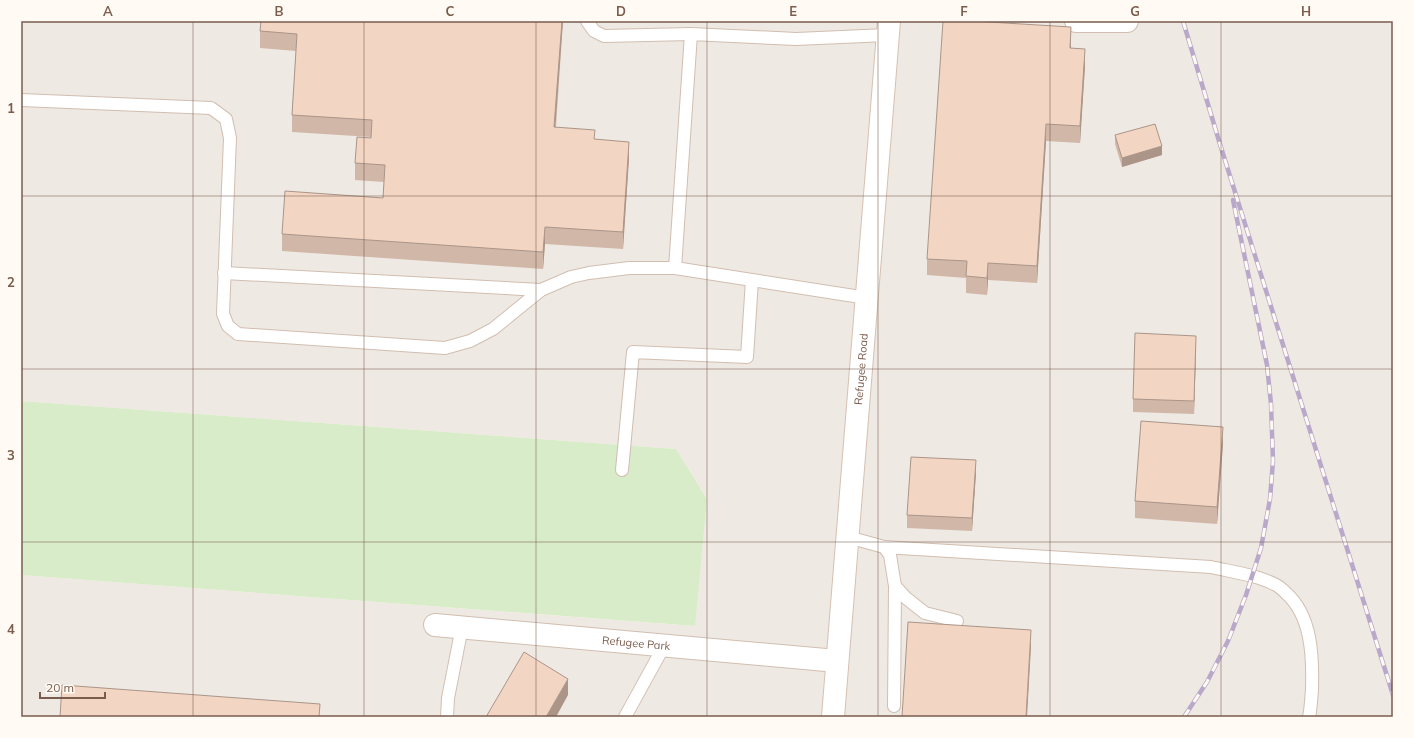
<svg xmlns="http://www.w3.org/2000/svg" width="1414" height="738" viewBox="0 0 1414 738" font-family="Mulish,sans-serif">
<rect width="100%" height="100%" fill="#fdf6ec"/>
<polygon fill="#efe9e4" points="21,21 1393,21 1393,717 21,717 21,575 694,626 707,499 676,449 21,401"/>
<polygon fill="#d8ecc9" points="21,401 676,449 707,499 695,626 21,575"/>
<g fill="none" stroke-linecap="round" stroke-linejoin="round">
<g stroke="#d1beb0" stroke-width="14">
<g id="service">
<polyline points="587,21 594,31 604,36 691,34"/>
<polyline points="21,100 211,108 226,119 230,138 223,314 228,326 238,334 445,348 470,341 493,329 541,290 571,277 589,273 629,268 675,268"/>
<polyline points="224,273 541,290"/>
<polyline points="867,298 675,268 691,34 796,39 887,35"/>
<polyline points="622,470 633,352 747,357 752,280"/>
<polyline points="848,537 884,547 890,555 895,586 906,598 925,613 957,621"/>
<path d="M884 547 1211 567C1233 572 1257 575 1276 585 1280 587 1283 590 1286 593 1312 616 1313 657 1312 690 1311 699 1311 708 1309 717"/>
<polyline points="894,706 895,586"/>
<polyline points="447,717 448,698 462,627"/>
<polyline points="625,717 664,646"/>
</g>
</g>
<g stroke="#d1beb0" stroke-width="24">
<g id="minor">
<polyline points="1076,21 1127,21"/>
<path id="s1" d="M435 625 837 661"/>
</g>
</g>
<g stroke="#d6c0b0" stroke-width="24">
<g id="secondary">
<path id="s2" d="M833 717 889 21"/>
</g>
</g>
<use href="#service" stroke="#fff" stroke-width="12"/>
<use href="#minor" stroke="#fff" stroke-width="22"/>
<use href="#secondary" stroke="#fff" stroke-width="22"/>
<g stroke="#b9a8c9" stroke-width="4.5">
<g id="rail">
<polyline points="1183,21 1219,141 1393,695"/>
<polyline points="1184,717 1207,682 1228,641 1246,595 1261,548 1270,499 1273,461 1271,404 1267,365 1233,200"/>
</g>
</g>
<use href="#rail" stroke="#fffaf3" stroke-width="3" stroke-dasharray="9" stroke-linecap="butt"/>
</g>
<g fill="#d1b7a8">
<polygon points="563,21 556,127 595,139 629,158 623,249 545,244 543,269 282,251 282,234 383,198 384,182 355,180 355,163 371,137 292,132 292,115 296,51 260,48 260,31"/>
<polygon points="1071,44 1071,48 1085,66 1080,143 1046,141 1037,283 988,280 987,295 966,293 966,278 927,275 927,259"/>
<polygon points="1115,135 1162,155 1122,167 1115,144"/>
<polygon points="1196,349 1194,414 1133,412 1133,399"/>
<polygon points="1223,444 1217,524 1135,518 1135,501"/>
<polygon points="976,473 972,531 907,528 907,515"/>
</g>
<g fill="#aa9588">
<polygon points="562,21 563,21 554,143 554,127"/>
<polygon points="1071,27 1071,44 1070,64 1070,48"/>
<polygon points="1085,49 1085,66 1080,143 1080,126"/>
<polygon points="1046,124 1046,141 1037,283 1037,266"/>
<polygon points="629,142 629,158 623,249 623,232"/>
<polygon points="1162,146 1162,155 1122,167 1122,158"/>
<polygon points="545,227 545,244 543,269 543,252"/>
<polygon points="988,263 988,280 987,295 987,278"/>
<polygon points="1196,336 1196,349 1194,414 1194,401"/>
<polygon points="1223,427 1223,444 1217,524 1217,507"/>
<polygon points="976,460 976,473 972,531 972,518"/>
<polygon points="1031,630 1031,647 1027,717 1026,717"/>
<polygon points="568,679 568,695 556,717 546,717"/>
</g>
<g fill="#f3d5c3" stroke="#aa9588">
<polygon points="261,21 562,21 554,127 595,130 594,139 629,142 623,232 545,227 543,252 282,234 285,191 383,198 385,165 355,163 357,137 371,138 372,120 292,115 297,34 260,31"/>
<polygon points="943,21 972,21 1071,27 1070,48 1085,49 1080,126 1046,124 1037,266 988,263 987,278 966,276 967,261 927,259"/>
<polygon points="1155,124 1162,146 1122,158 1115,135"/>
<polygon points="1135,333 1196,336 1194,401 1133,399"/>
<polygon points="1141,421 1223,427 1217,507 1135,501"/>
<polygon points="911,457 976,460 972,518 907,515"/>
<polygon points="908,622 1031,630 1026,717 902,717"/>
<polygon points="524,652 568,679 546,717 486,717"/>
<polygon points="62,685 320,704 319,717 60,717"/>
</g>
<path fill="none" stroke="#7a5c4d" stroke-width="1" stroke-opacity="0.55" d="M193 21V717M364 21V717M536 21V717M707 21V717M878 21V717M1050 21V717M1221 21V717M21 196H1393M21 369H1393M21 542H1393"/>
<g text-anchor="middle" dominant-baseline="central" stroke-width="3.5" stroke-linejoin="round" paint-order="stroke">
<g font-size="11" fill="#7a5c4d" stroke="#fffaf3">
<text stroke="none"><textPath href="#s2" startOffset="349">Refugee Road</textPath></text>
<text stroke="none"><textPath href="#s1" startOffset="202">Refugee Park</textPath></text>
</g>
</g>
<rect width="1414" height="738" fill="none" stroke="#fffaf3" stroke-width="44"/>
<path d="M40 692v6h65v-6" fill="none" stroke="#7a5c4d" stroke-width="2"/>
<text x="46" y="692" font-size="12" fill="#7a5c4d" stroke="#fffaf3" stroke-width="3" paint-order="stroke">20 m</text>
<rect x="22" y="22" width="1370" height="694" fill="none" stroke="#7a5c4d" stroke-width="1.5"/>
<g font-size="13" text-anchor="middle" font-weight="bold" fill="#7a5c4d">
<text x="108" y="16">A</text>
<text x="279" y="16">B</text>
<text x="450" y="16">C</text>
<text x="621" y="16">D</text>
<text x="793" y="16">E</text>
<text x="964" y="16">F</text>
<text x="1135" y="16">G</text>
<text x="1306" y="16">H</text>
<text x="11" y="113">1</text>
<text x="11" y="287">2</text>
<text x="11" y="460">3</text>
<text x="11" y="634">4</text>
</g>
</svg>
